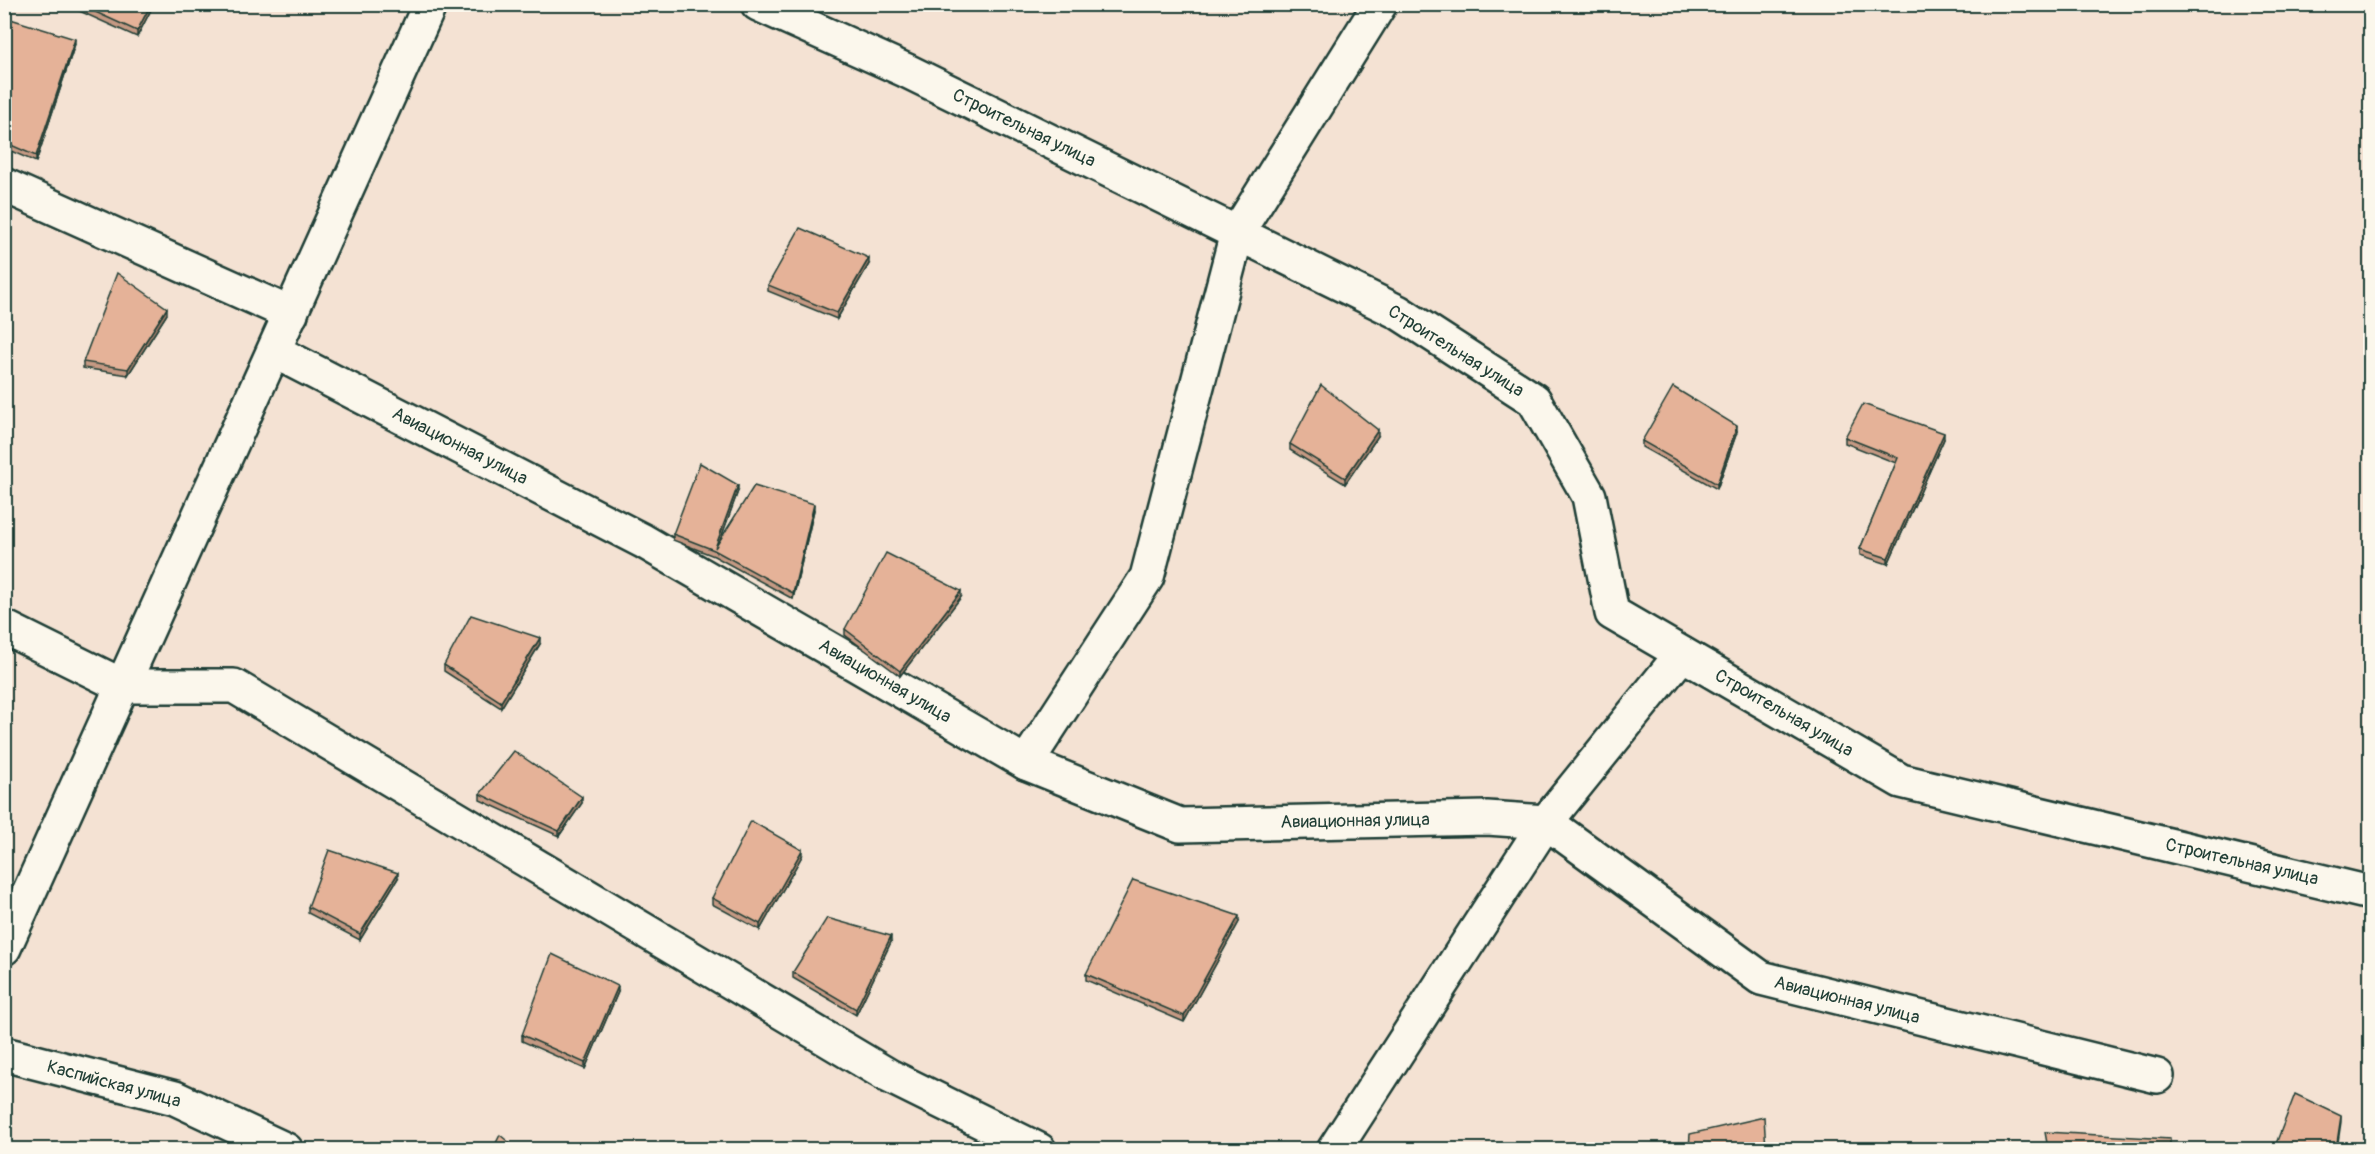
<svg xmlns="http://www.w3.org/2000/svg" width="2375" height="1154" viewBox="0 0 2375 1154" font-family="Pangolin,sans-serif">
<rect width="100%" height="100%" fill="#f4e2d3"/>
<filter id="ink" filterUnits="userSpaceOnUse"><feTurbulence type="fractalNoise" baseFrequency=".0167" numOctaves="2"/><feDisplacementMap in="SourceGraphic" scale="12" xChannelSelector="R" yChannelSelector="G"/><feConvolveMatrix kernelMatrix="1 2 1 2 8 2 1 2 1" color-interpolation-filters="sRGB"/></filter>
<g filter="url(#ink)">
<g fill="none" stroke-linecap="round" stroke-linejoin="round">
<g stroke="#1f3d34" stroke-width="38">
<g id="minor">
<polyline points="758,4 905,70 1398,312 1534,400 1589,496 1612,613 1901,781 2370,893"/>
<polyline points="4,185 291,314"/>
<polyline points="274,351 643,541 1026,763 1180,825 1487,818 1546,822 1682,654"/>
<polyline points="4,627 123,686 234,686 889,1076 1039,1150"/>
<polyline points="1026,763 1147,577 1237,233 1380,4"/>
<polyline points="4,948 430,4"/>
<polyline points="4,1054 175,1098 286,1150"/>
<polyline points="1334,1150 1546,822 1761,978 2157,1076"/>
</g>
</g>
<use href="#minor" stroke="#fbf7ec" stroke-width="33"/>
</g>
<g fill="#c59983" stroke="#1f3d34" stroke-width="1.5">
<polygon points="75,4 154,4 137,37 75,9"/>
<polygon points="4,17 75,44 36,162 4,148"/>
<polygon points="869,264 837,319 768,291 768,285"/>
<polygon points="167,314 128,375 83,368 83,362"/>
<polygon points="1737,432 1717,489 1642,447 1642,441"/>
<polygon points="1378,436 1345,484 1290,450 1290,444"/>
<polygon points="1845,437 1944,439 1888,564 1860,555 1860,549 1896,463 1845,443"/>
<polygon points="738,491 720,540 814,510 793,599 714,556 673,540 673,534"/>
<polygon points="961,597 900,676 845,635 845,629"/>
<polygon points="540,644 501,708 444,671 444,665"/>
<polygon points="480,794 582,803 559,836 480,800"/>
<polygon points="802,856 760,930 712,904 712,898"/>
<polygon points="398,878 360,940 308,913 308,907"/>
<polygon points="1239,922 1184,1022 1086,980 1086,974"/>
<polygon points="891,942 856,1015 793,978 793,972"/>
<polygon points="618,992 585,1069 522,1041 522,1035"/>
</g>
<g fill="#a07d6a" stroke="#1f3d34" stroke-width="1.5">
<polygon points="151,4 154,4 137,37 137,31"/>
<polygon points="75,39 75,44 36,162 36,156"/>
<polygon points="869,258 869,264 837,319 837,313"/>
<polygon points="167,308 167,314 128,375 128,369"/>
<polygon points="1737,426 1737,432 1717,489 1717,484"/>
<polygon points="1378,430 1378,436 1345,484 1345,478"/>
<polygon points="1944,433 1944,439 1888,564 1888,558"/>
<polygon points="738,485 738,491 716,552 715,548"/>
<polygon points="814,504 814,510 793,599 793,593"/>
<polygon points="961,591 961,597 900,676 900,671"/>
<polygon points="540,638 540,644 501,708 501,702"/>
<polygon points="582,797 582,803 559,836 559,831"/>
<polygon points="802,850 802,856 760,930 760,924"/>
<polygon points="398,873 398,878 360,940 360,934"/>
<polygon points="1239,916 1239,922 1184,1022 1184,1016"/>
<polygon points="891,936 891,942 856,1015 856,1009"/>
<polygon points="618,986 618,992 585,1069 585,1063"/>
<polygon points="2341,1116 2341,1122 2337,1149 2336,1149"/>
</g>
<g fill="#e5b298" stroke="#1f3d34" stroke-width="1.5">
<polygon points="78,4 151,4 137,31"/>
<polygon points="4,17 75,39 36,156 4,142"/>
<polygon points="800,228 869,258 837,313 768,285"/>
<polygon points="117,273 167,308 128,369 83,362"/>
<polygon points="1321,385 1378,430 1345,478 1290,444"/>
<polygon points="1673,387 1737,426 1717,484 1642,441"/>
<polygon points="1863,404 1944,433 1888,558 1860,549 1898,458 1845,437"/>
<polygon points="700,463 738,485 715,548 754,486 814,504 793,593 714,550 673,534"/>
<polygon points="886,553 961,591 900,671 845,629"/>
<polygon points="471,615 540,638 501,702 444,665"/>
<polygon points="514,751 582,797 559,831 480,794"/>
<polygon points="751,821 802,850 760,924 712,898"/>
<polygon points="329,850 398,873 360,934 308,907"/>
<polygon points="1133,880 1239,916 1184,1016 1086,974"/>
<polygon points="827,918 891,936 856,1009 793,972"/>
<polygon points="552,954 618,986 585,1063 522,1035"/>
<polygon points="2295,1094 2341,1116 2336,1149 2274,1149"/>
<polygon points="1764,1117 1766,1149 1689,1149 1690,1134"/>
<polygon points="2045,1132 2170,1139 2170,1149 2048,1149"/>
<polygon points="500,1135 517,1149 493,1149"/>
</g>
</g>
<g text-anchor="middle" dominant-baseline="central" stroke-width="6" stroke-linejoin="round" paint-order="stroke">
<g font-size="18" fill="#1f3d34" stroke="#fbf7ec">
<text transform="translate(1024 128) rotate(26)">Строительная улица</text>
<text transform="translate(1456 351) rotate(32)">Строительная улица</text>
<text transform="translate(460 446) rotate(27)">Авиационная улица</text>
<text transform="translate(885 681) rotate(30)">Авиационная улица</text>
<text transform="translate(1784 713) rotate(30)">Строительная улица</text>
<text transform="translate(1355 821) rotate(-1)">Авиационная улица</text>
<text transform="translate(2242 862) rotate(13)">Строительная улица</text>
<text transform="translate(1847 1000) rotate(14)">Авиационная улица</text>
<text transform="translate(114 1084) rotate(15)">Каспийская улица</text>
</g>
</g>
<rect width="2375" height="1154" fill="none" stroke="#fbf7ec" stroke-width="24"/>
<rect x="12" y="12" width="2351" height="1130" fill="none" stroke="#1f3d34" stroke-width="2" filter="url(#ink)"/>
</svg>
